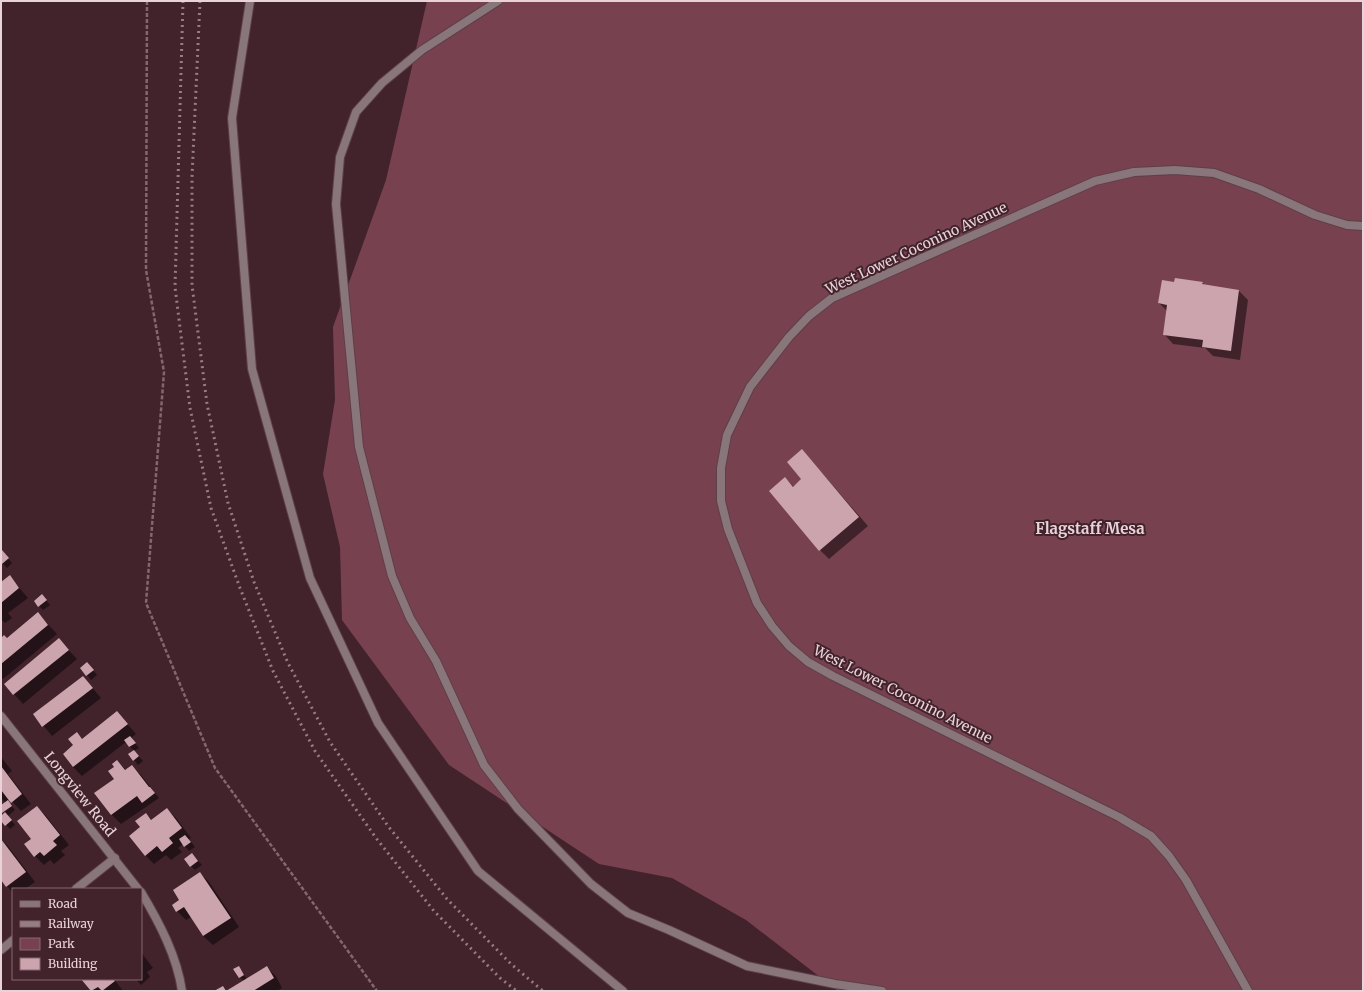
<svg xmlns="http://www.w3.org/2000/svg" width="1364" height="992" viewBox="0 0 1364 992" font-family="Merriweather,serif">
<rect width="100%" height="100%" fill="#42232c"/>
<polygon fill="#784150" points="427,1 1363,1 1363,991 838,991 746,920 672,878 599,864 449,765 342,620 340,547 323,474 335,400 333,327 386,180"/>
<g fill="#0007">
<polygon points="1175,283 1202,283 1204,285 1239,291 1248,300 1240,360 1213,356 1205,348 1173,344 1164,334 1167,311 1159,303"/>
<polygon points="802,450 868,526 829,559 820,550 785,478 794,487 803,480"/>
<polygon points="2,552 12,563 7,568 1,562 1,553"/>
<polygon points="10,577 28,598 8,613 12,618 5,623 1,619 1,583"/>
<polygon points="46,600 50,605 43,610 39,606"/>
<polygon points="38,614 57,634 3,679 1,677 1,639 7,639"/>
<polygon points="59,640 77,659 23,704 5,684"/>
<polygon points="82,668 91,668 97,675 91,680"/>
<polygon points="83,677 101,698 52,736 34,714"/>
<polygon points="117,712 136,734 131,738 139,748 134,751 143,761 138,765 134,760 130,754 134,751 126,742 82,776 73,767 77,734 83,740"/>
<polygon points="1,757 12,771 8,774 31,804 21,811 10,799 7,801 15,810 8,816 15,825 10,829 1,819 1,817 5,814 1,810 1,807 6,803 1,798"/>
<polygon points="117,761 126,770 132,766 141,775 159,798 121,824 112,815 96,793 115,779"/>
<polygon points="37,807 46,816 69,845 61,851 65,855 54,864 50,860 44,865 35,856 32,839"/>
<polygon points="167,809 176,818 191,838 189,839 195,847 189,851 183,844 178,848 182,852 171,860 166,855 154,864 145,855 141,827 146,814 152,820"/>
<polygon points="1,839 7,845 35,882 25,889 13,889 13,893 1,879"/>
<polygon points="192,854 202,865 195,870 191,866"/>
<polygon points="200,873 209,882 239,927 213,945 203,936 191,917 186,920 177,911 173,905 181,901"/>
<polygon points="141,952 153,968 147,972 150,977 141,985 136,979 141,979"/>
<polygon points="238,967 247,979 266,967 276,976 282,988 277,991 228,991 244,981 240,977"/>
<polygon points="83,979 114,979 123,991 92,991"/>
</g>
<g fill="#cca4ad">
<polygon points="1175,278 1203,282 1202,284 1239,290 1231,351 1202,347 1203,340 1163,335 1167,305 1158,303 1162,280 1174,282"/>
<polygon points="802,449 859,517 819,551 769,491 785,477 793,487 801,479 787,462"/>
<polygon points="2,550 9,558 2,564 1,552"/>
<polygon points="10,575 19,588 1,603 1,582"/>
<polygon points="42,594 47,600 38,607 34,601"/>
<polygon points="38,612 48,625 1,664 1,638 4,635 7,638"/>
<polygon points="59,638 69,650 13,695 4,684"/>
<polygon points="87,662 94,670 86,676 80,668"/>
<polygon points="83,676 93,688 42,727 33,714"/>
<polygon points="117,711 128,724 73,767 63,754 73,745 68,739 77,732 82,739"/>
<polygon points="130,736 136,743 129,747 124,740"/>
<polygon points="134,750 139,756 133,761 128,754"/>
<polygon points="117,760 125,770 132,765 149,787 150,787 155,793 142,803 137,796 111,815 94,793 114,779 108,771 114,767 112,764"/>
<polygon points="1,766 22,794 11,803 1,790"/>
<polygon points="8,800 12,806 2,813 1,805"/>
<polygon points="37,806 60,835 53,841 57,845 44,856 40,852 34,857 24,844 31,839 17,821"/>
<polygon points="167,808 182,828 169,838 173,843 162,852 157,846 145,856 129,836 140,827 135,821 146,813 151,820"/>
<polygon points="5,812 12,820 5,826 1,821 1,816"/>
<polygon points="185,835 191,842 184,847 179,839"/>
<polygon points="1,839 26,872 6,887 1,880"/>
<polygon points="192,853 198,861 190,867 184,859"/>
<polygon points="200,872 231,918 203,936 184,907 176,912 172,905 179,900 173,890"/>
<polygon points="239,966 244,975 239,978 233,969"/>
<polygon points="267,966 274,978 253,991 214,991 223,986 226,991"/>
<polygon points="81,979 113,979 115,981 102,991 98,987 91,991"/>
</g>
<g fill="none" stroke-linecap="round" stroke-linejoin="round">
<g stroke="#5d3f48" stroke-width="10">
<g id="lane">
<polyline points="250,1 232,118 252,369 310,578 378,723 478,871 623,991"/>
<polyline points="498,1 422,50 382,83 356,112 340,157 336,204 359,447 392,576 410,618 436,661 484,765 518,809 591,884 628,913 669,930 747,966 835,984 882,991"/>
</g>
</g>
<g stroke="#5d3f48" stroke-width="10">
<g id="street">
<polyline points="1,716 138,889"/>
<polyline points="76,889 115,858"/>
<path d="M141 892C159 922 177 956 182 991"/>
<polyline points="1,950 13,940"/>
<polyline points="1248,991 1186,880 1169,856 1151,836 1119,817 833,676 808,662 789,646 772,626 757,603 728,529 721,501 721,468 727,435 750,387 789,337 809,316 832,298 1095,181 1134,172 1175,170 1214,173 1259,189 1315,215 1347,225 1363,226"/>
</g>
</g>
<polyline stroke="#83676e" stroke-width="2.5" stroke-dasharray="4 2" stroke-linecap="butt" points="147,1 146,270 164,372 146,603 215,768 377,991"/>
<use href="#lane" stroke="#88767a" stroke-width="8"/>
<use href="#street" stroke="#88767a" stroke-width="8"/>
<g stroke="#967c83" stroke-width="3" stroke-dasharray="2 4" stroke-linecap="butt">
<polyline points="183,1 175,287 190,408 211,508 240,588 273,671 315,751 376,838 434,911 500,978 517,991"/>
<polyline points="200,1 192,177 192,285 207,404 228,503 254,582 288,663 330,742 388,826 447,899 511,964 543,991"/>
</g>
</g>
<g text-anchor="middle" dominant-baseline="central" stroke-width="4" stroke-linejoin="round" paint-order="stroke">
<g font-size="14" fill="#e9d3d8" stroke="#42232c">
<text transform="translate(916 248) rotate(-25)">West Lower Coconino Avenue</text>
<text transform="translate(903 694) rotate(27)">West Lower Coconino Avenue</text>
<text transform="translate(80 794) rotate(51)">Longview Road</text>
</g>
<g font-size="15" font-weight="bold" fill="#e9d3d8" stroke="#42232c">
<text x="1090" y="528">Flagstaff Mesa</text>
</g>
</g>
<rect width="1364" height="992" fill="none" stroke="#e9d3d8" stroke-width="4"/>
<rect x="12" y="888" width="130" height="92" fill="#42232c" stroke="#856971"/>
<rect x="20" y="901" width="20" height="6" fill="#88767a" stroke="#856971"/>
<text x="48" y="908" font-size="12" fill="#e9d3d8">Road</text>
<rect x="20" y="921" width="20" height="6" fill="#967c83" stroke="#856971"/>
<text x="48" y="928" font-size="12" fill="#e9d3d8">Railway</text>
<rect x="20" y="938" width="20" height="12" fill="#784150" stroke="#856971"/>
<text x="48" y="948" font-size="12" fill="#e9d3d8">Park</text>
<rect x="20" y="958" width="20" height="12" fill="#cca4ad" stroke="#856971"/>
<text x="48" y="968" font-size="12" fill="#e9d3d8">Building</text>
</svg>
